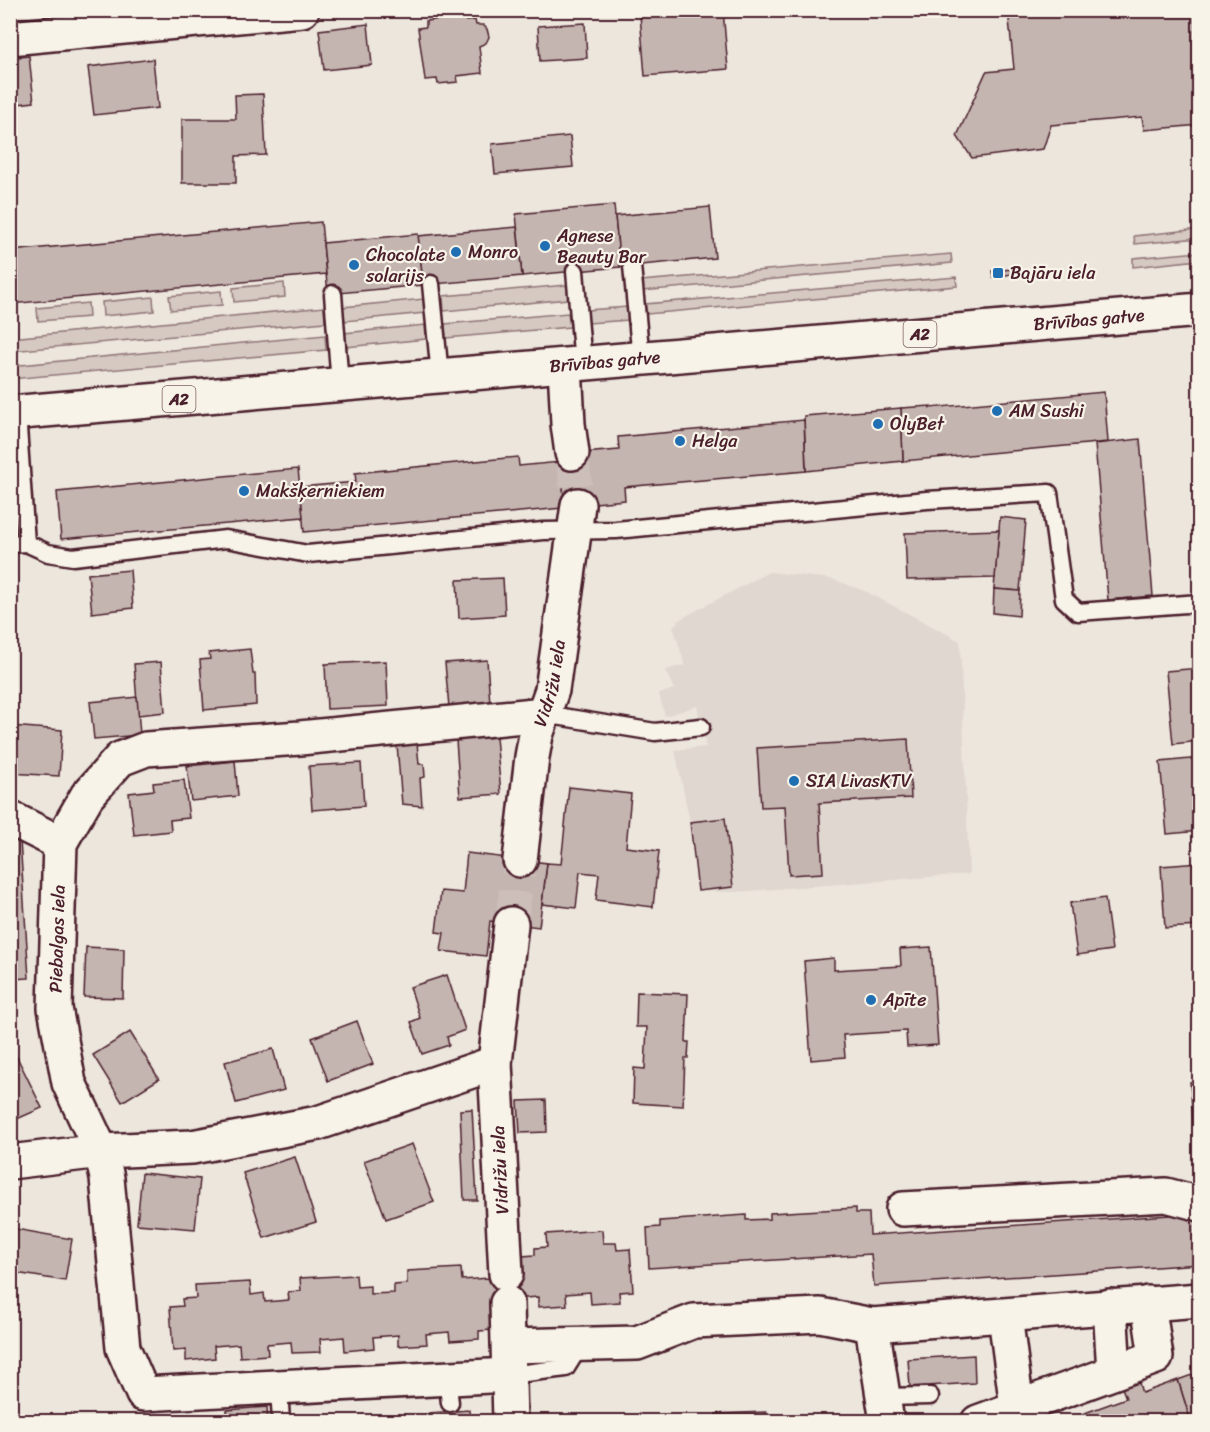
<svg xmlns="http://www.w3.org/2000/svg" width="1210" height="1432" viewBox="0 0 1210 1432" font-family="Sriracha,sans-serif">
<rect width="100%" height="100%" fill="#ece6dd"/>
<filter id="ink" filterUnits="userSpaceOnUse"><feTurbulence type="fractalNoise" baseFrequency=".0167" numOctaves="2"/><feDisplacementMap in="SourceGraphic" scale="12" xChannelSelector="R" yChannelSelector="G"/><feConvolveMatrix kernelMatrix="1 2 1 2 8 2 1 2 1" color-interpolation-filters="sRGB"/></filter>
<g filter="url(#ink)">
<polygon fill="#e0d7d0" points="769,572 832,579 867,592 960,641 969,874 734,892 698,891 690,822 675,750 706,747 697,706 665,716 659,694 674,689 665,670 685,665 673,626 684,617"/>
<g fill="#d5c9c2" stroke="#907476" stroke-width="1.5">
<polygon points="1199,229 1199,238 1135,244 1134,236"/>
<polygon points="1199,252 1199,260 1133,267 1133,258"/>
<polygon points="951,254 952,263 642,291 641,281"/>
<polygon points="956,277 957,286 647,314 645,304"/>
<polygon points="284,283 285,297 234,302 233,288"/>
<polygon points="567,285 568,299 444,311 443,296"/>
<polygon points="221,291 222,305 171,310 169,296"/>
<polygon points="153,297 154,311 103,316 102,302"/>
<polygon points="424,299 425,313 345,321 343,307"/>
<polygon points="88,303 89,317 38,321 37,308"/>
<polygon points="324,307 325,322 11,351 11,338"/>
<polygon points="628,307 629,320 588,323 587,310"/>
<polygon points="568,313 570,327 446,338 445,324"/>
<polygon points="425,325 426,339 346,347 344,333"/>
<polygon points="325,335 326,350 11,379 11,366"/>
</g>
<g fill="#c4b5b0" stroke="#4a1f2b" stroke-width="1.5">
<polygon points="692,10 723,10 728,69 645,76 640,15"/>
<polygon points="1008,10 1200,10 1200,125 1144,130 1142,117 1051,125 1043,149 972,158 957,136 986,72 1014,69"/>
<polygon points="466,16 466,21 475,20 476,25 483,25 487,29 489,37 486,43 479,46 482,73 457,76 458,82 438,84 437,79 425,80 418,28 426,27 426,21"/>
<polygon points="585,23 587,58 540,61 538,26"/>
<polygon points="368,24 372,65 324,70 319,30"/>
<polygon points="29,56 34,102 10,105 10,58"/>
<polygon points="153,59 158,108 94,115 88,67"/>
<polygon points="263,94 266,155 236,156 236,183 182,183 182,119 236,119 235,95"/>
<polygon points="570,136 573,167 495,174 492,144"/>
<polygon points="614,205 620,267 522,276 516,214"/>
<polygon points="710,207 715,258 620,267 615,216"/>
<polygon points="321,222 326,274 10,304 10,251"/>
<polygon points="517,227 522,276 423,285 418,236"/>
<polygon points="418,234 423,285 328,294 323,243"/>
<polygon points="1012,269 1013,274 993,277 992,271"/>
<polygon points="1104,392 1108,442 903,461 901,408 931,406 930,408"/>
<polygon points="901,408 903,461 806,471 804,416"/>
<polygon points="804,420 806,471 624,487 625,500 565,506 559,455 619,450 618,437"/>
<polygon points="1140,439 1153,596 1108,600 1095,444"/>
<polygon points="518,457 519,466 560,462 565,506 563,508 304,532 300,487 356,482 355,473"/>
<polygon points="298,469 303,517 61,539 57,492"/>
<polygon points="1000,517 1026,520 1020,591 994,589"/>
<polygon points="999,530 995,578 907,580 905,533"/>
<polygon points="130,570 133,608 92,613 88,574"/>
<polygon points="503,578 505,615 459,618 457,580"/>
<polygon points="994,589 1020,591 1019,616 993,613"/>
<polygon points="250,649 253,674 255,674 256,705 204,710 200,660 210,659 209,653"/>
<polygon points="487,660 490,704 449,707 445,663"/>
<polygon points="386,661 388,706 327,709 325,664"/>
<polygon points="161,662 165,712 138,715 134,664"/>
<polygon points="1200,668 1200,741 1173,744 1166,671"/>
<polygon points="137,697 140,735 94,739 90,702"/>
<polygon points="10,726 62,730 59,776 10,773"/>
<polygon points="496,737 501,794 460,797 456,740"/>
<polygon points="908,739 911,798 819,803 823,873 789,875 785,806 761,807 757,748"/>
<polygon points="417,743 419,764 424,764 425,777 420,778 422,806 402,804 397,745"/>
<polygon points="1200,758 1200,831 1167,834 1160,762"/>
<polygon points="235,761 238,796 191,801 187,766"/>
<polygon points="361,763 364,806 312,810 309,766"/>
<polygon points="184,780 189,818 170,820 171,831 134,835 129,793 154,790 153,783"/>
<polygon points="569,787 631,794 626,847 659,851 653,907 596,900 599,874 580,872 576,908 542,904 547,863 561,864"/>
<polygon points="725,818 733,887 698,891 690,822"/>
<polygon points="10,840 20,840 29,978 10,979"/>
<polygon points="467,853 547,863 539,927 490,921 486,956 441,951 444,933 436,932 441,891 463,893"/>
<polygon points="1200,863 1200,926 1165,928 1161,866"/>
<polygon points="1105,898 1112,950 1077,955 1070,903"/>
<polygon points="86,947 124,949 123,998 84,997"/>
<polygon points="931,947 938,1045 907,1047 906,1031 843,1035 845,1057 811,1060 804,961 834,958 834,970 901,966 900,949"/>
<polygon points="1200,972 1200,1036 1199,1036 1192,973"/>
<polygon points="447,975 465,1030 447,1037 449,1045 422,1054 411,1022 420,1018 410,987"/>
<polygon points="637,992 688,994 686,1042 689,1042 688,1058 685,1058 683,1106 633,1103 634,1068 645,1069 647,1027 636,1027"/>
<polygon points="357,1021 373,1064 328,1081 312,1038"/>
<polygon points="130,1032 159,1079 122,1102 93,1055"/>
<polygon points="273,1049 284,1090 236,1103 225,1062"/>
<polygon points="17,1057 42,1108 10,1122 10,1060"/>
<polygon points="1200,1081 1200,1188 1199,1188 1190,1082"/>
<polygon points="546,1100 547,1132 520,1133 518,1101"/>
<polygon points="472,1109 477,1200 464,1200 460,1110"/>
<polygon points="412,1144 434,1202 386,1219 364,1161"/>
<polygon points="295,1157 316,1222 264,1238 243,1173"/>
<polygon points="142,1173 200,1179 195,1229 137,1224"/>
<polygon points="856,1208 856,1213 869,1213 870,1235 1200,1213 1200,1264 874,1286 871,1254 649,1268 647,1228 660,1227 660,1221 746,1215 746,1220 770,1219 770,1213"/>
<polygon points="10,1228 72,1239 65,1281 10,1272"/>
<polygon points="602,1230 603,1243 616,1243 617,1250 630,1249 633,1291 619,1292 620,1302 591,1304 590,1292 566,1294 567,1305 538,1307 538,1297 524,1298 525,1302 490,1305 492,1330 479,1331 479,1339 450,1341 449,1332 426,1334 427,1344 398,1346 398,1335 373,1337 374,1348 345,1351 344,1337 320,1339 321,1352 292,1353 291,1342 267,1344 268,1355 240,1357 239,1344 214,1346 215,1358 186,1361 186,1350 173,1351 170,1307 183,1306 182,1299 196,1298 195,1285 250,1282 251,1295 264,1293 265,1302 289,1300 288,1292 301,1291 300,1278 356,1275 357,1287 370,1286 370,1294 394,1293 394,1285 407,1284 407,1271 461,1268 462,1280 489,1278 489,1275 523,1273 522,1256 535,1255 535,1248 547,1247 546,1234"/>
<polygon points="974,1355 975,1383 910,1387 908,1359"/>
<polygon points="1200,1372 1200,1422 1191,1422 1178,1380"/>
<polygon points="1178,1380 1191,1422 1060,1422 1126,1398 1122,1388 1139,1383 1142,1393"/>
<polygon points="267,1407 268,1422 227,1422 227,1410"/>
<polygon points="469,1410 470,1422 429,1422 429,1413"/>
<polygon points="766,1412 767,1422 716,1422 716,1414"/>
<polygon points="73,1416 73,1422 36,1422 36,1418"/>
<polygon points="194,1418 194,1422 133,1422"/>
</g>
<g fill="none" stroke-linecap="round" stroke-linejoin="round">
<g stroke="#ccbeb9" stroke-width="33" stroke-dasharray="33 16" stroke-linecap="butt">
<polyline points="572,453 578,505"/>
<polyline points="511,924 520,860"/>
</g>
<g stroke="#4a1f2b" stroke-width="21">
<g id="lane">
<polyline points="632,266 641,359"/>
<polyline points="575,271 583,364"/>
<polyline points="431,284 440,376"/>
<polyline points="333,294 340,385"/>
<polyline points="17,413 26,543 48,553 73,557 226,539 308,554 543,531 616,530 927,500 1049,493 1064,599 1078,612 1200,603"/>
<polyline points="10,544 26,543"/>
<polyline points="544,714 655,732 701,727"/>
<polyline points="509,1375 566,1368 581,1344"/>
<polyline points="447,1378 450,1403"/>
<polyline points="279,1387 281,1422"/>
<polyline points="883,1397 930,1396"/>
</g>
</g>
<g stroke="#4a1f2b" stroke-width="38">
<g id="street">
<polyline points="10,38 302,10"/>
<polyline points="565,366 568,424 572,453"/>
<polyline points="10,818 60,843"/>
<path id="s1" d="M520 860 532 757 536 735 552 690 578 505"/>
<path id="s2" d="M495 1063 318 1123 192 1147 101 1151 69 1083 55 1008 60 843 87 796 120 759 146 749 300 738 544 714"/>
<polyline points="10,1162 101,1151 107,1178 123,1348 143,1394 509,1375"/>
<polyline points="903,1209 1166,1195 1200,1204"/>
<polyline points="506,1274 495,1063 511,924"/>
<polyline points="507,1303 510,1422"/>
<polyline points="1110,1306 1114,1372"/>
<polyline points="1005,1316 1017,1407"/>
<polyline points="872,1325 887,1422"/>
<polyline points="509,1346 637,1343 694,1321 820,1315 872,1325 1200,1300"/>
<polyline points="978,1422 1156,1357 1148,1303"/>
</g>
</g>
<g stroke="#4a1f2b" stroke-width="38">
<g id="highway">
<path id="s3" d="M10 413 1200 310"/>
</g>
</g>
<use href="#lane" stroke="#f7f3e8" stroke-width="16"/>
<use href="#street" stroke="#f7f3e8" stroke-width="33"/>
<use href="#highway" stroke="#f7f3e8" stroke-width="33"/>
</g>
</g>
<g fill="#1f6fb2" stroke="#f7f3e8" stroke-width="2">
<circle cx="545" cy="246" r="6"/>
<circle cx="456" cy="252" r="6"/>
<circle cx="354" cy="265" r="6"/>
<rect x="992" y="267" width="12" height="12" rx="3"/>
<circle cx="997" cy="411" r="6"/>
<circle cx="878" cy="424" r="6"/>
<circle cx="680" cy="441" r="6"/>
<circle cx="244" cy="491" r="6"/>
<circle cx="794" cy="781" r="6"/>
<circle cx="871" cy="1000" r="6"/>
</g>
<g text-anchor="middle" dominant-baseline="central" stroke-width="4.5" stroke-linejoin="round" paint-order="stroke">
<g fill="#f7f3e8" stroke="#7e5f64" stroke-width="1.5">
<rect x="903.5" y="321" width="33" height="26" rx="4.5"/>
<rect x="162.5" y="386" width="33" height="26" rx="4.5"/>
</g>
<g font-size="16" font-weight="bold" fill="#4a1f2b">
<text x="920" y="334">A2</text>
<text x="179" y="399">A2</text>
</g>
<g font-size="18" fill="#4a1f2b" stroke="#f7f3e8" text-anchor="start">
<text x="557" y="236">Agnese<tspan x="557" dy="21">Beauty Bar</tspan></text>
<text x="468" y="252">Monro</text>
<text x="366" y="255">Chocolate<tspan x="366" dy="21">solarijs</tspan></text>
<text x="1010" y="273">Bajāru iela</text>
<text x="1009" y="411">AM Sushi</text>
<text x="890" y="424">OlyBet</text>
<text x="692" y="441">Helga</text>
<text x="256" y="491">Makšķerniekiem</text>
<text x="806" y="781">SIA LivasKTV</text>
<text x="883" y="1000">Apīte</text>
</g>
<g font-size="18" fill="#4a1f2b" stroke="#f7f3e8">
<text stroke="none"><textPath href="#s3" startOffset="1083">Brīvības gatve</textPath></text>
<text stroke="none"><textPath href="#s3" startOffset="597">Brīvības gatve</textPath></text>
<text stroke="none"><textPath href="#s1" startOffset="180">Vidrižu iela</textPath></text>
<text stroke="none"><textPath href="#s2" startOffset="627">Piebalgas iela</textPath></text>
<text transform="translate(500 1170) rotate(-93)">Vidrižu iela</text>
</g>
</g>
<rect width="1210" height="1432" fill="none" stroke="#f7f3e8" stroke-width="36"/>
<rect x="18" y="18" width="1174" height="1396" fill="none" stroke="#4a1f2b" stroke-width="2" filter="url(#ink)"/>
</svg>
